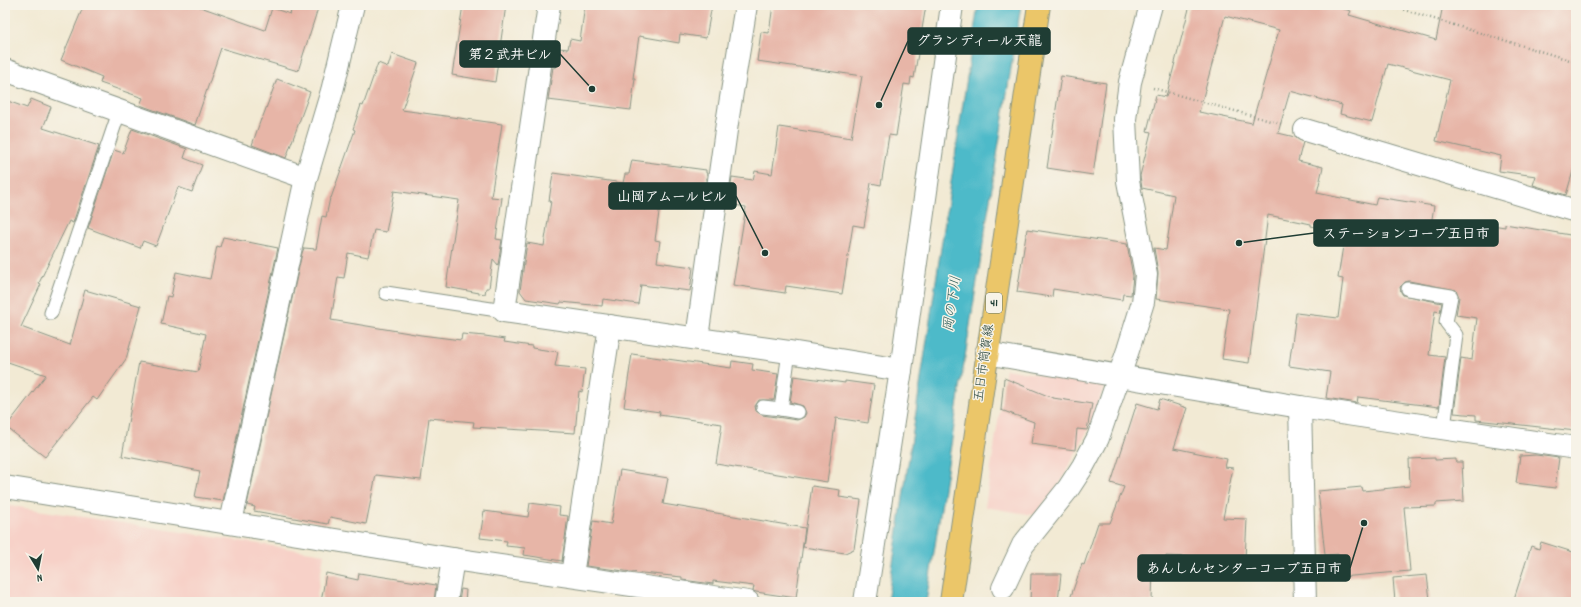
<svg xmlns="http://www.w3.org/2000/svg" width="1581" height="607" viewBox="0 0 1581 607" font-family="Dekko,'Klee One',sans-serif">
<rect width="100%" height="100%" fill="#f7f3e8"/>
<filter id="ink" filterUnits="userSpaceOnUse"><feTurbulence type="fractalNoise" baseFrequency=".025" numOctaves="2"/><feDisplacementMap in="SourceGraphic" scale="8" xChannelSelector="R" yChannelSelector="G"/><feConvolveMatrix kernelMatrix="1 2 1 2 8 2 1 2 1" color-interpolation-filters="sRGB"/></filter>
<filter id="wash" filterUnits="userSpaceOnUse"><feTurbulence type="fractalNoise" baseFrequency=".012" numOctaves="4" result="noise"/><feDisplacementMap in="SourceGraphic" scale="16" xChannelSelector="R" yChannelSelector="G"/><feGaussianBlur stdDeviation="0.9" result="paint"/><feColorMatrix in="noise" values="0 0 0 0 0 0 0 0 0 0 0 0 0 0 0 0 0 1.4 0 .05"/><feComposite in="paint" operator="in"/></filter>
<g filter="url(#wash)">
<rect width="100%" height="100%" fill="#f2ead4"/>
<g fill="#f7d1c8">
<polygon points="1006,369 1099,385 1104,387 1088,430 1059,485 1034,515 985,507"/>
<polygon points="5,505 324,554 316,602 5,602"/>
</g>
<polygon fill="#4ebac9" stroke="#367c7e" points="978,5 1021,5 926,602 887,602"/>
<g id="blocks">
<g fill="#e7b5a7" fill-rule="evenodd">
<polygon points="84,5 195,5 265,30 272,8 290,14 293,5 319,5 298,71 221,48 195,125 140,105 143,98 100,83 102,77 61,60"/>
<polygon points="463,5 506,5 495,82 452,75"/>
<polygon points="585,5 712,5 706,38 680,34 679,43 639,36 633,78 635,78 631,110 548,100 553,67 556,68 559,48 568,49 570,39 580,41"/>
<polygon points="773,5 926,5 914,78 911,77 910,85 904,84 896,136 889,135 881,185 871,183 864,227 853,225 842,294 786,286 785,293 733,285 746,207 728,204 732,177 753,180 755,171 772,174 779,127 851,138 862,76 757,61 761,32 769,33"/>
<path d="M1190 5H1330L1351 11 1349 15 1436 40 1443 5H1576V161L1566 195 1533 185 1536 176 1499 171 1501 156 1436 141 1450 80 1388 64 1372 122 1340 114 1342 105 1290 91 1278 133 1295 137 1303 142 1298 161 1323 167 1317 193 1375 205 1377 197 1434 206 1431 225 1490 234 1492 225 1505 227V224L1576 236V431L1476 420V415L1454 413 1461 358 1472 360 1477 318 1456 315 1459 297 1456 290 1409 281 1405 282 1400 287 1401 292 1403 295 1442 303 1440 312 1435 311 1429 355 1445 357 1439 407 1358 397 1357 403 1326 398 1330 372 1289 366 1296 313 1338 318 1343 279 1338 278 1345 233 1311 226V224L1268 215 1249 363 1222 359 1229 309 1156 299 1158 273 1154 248 1166 250 1174 195 1142 188 1140 176 1151 132 1147 131 1156 95 1166 97ZM1225 16 1279 30 1252 123 1199 112Z"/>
<polygon points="392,54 418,63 402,110 502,124 491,197 502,198 496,239 502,240 498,265 493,259 489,288 486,288 485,294 446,287 459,200 394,191 386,232 374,230 368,257 348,253 344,278 338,277 331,320 421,335 461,340 462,334 485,336 505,339 504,342 532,346 532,348 558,352 555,366 585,369 582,392 579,391 575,433 473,427 474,422 429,418 421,480 376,475 366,524 330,517 328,524 254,511 255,507 247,505 302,253 304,248 316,249 322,216 326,217 330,198 331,198 355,130 353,129 361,105 363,106 378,63 388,67"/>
<polygon points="1061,76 1106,83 1093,175 1047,168"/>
<polygon points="277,79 310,92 286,158 252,145 261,119 262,119"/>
<polygon points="31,99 51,107 43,128 99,146 73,223 69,221 39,283 41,284 21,327 70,345 85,290 141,306 126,359 97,400 93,397 45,457 6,427 46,375 5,361 5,100 27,108"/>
<polygon points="132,129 187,149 184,158 202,165 192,192 178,187 156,246 143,241 140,248 88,228 114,150 123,153"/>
<polygon points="632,160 706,170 706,173 707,173 702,205 661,199 655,240 660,241 657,262 693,267 690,291 641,285 638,304 603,299 602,306 561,302 560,304 526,299 520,291 527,243 544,246 551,201 549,201 553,173 623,183 625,174 629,174"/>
<polygon points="1027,229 1127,244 1133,276 1131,295 1123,294 1122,300 1053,289 1052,297 1017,292"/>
<polygon points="223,237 278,248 223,501 195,497 200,471 122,456 139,362 198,372 206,334 161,324 167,296 171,297 176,272 210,279 217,246 220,247"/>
<polygon points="632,354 731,368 732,361 753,364 752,370 778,374 774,400 759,400 755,406 756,411 762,415 797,420 804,417 806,413 803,406 790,402 794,376 845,383 845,381 874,385 868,423 836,418 827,482 716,464 722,424 659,415 660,412 624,407"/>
<polygon points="1004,378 1053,398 1092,404 1087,430 1077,429 1075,450 1031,444 1034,422 1001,410"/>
<polygon points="1160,399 1187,408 1174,448 1227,459 1225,467 1233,468 1223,518 1247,519 1245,559 1166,556 1165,562 1153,561 1152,602 1069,602 1082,564 1084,565 1098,523 1110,523 1124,487 1111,483 1137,403 1157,409"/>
<polygon points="1536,455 1559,458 1555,488 1516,483 1520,456"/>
<polygon points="1435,458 1435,460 1456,459 1456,462 1462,462 1464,501 1436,503 1436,506 1404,507 1410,571 1341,577 1339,554 1325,555 1318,491 1362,487 1363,491 1410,486 1409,459"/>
<polygon points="620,470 668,478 663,504 805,528 796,598 756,592 753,591 754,586 713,581 713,584 682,580 682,577 632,572 586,566 593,521 611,524"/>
<polygon points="812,486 840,490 839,497 861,500 854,549 845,553 803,547"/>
<polygon points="530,503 560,507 559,515 568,516 562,561 524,555 525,548 506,546 507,541 480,538 484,511 528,517"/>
<polygon points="1541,542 1576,553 1576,602 1513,602 1531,546 1539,549"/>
<polygon points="326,573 358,580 359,573 436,585 434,602 321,602"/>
<polygon points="1031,574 1061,574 1058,602 1030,602"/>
<polygon points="1427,575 1430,600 1395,602 1393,578"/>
<polygon points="461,589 466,590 465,602 459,602"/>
</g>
</g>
</g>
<g filter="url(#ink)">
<use href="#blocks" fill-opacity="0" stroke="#889484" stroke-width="1"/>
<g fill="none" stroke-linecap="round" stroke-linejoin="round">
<g stroke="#889484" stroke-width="15">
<g id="service">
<polyline points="1408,289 1451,296 1446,322 1456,335 1444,428"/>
<polyline points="386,293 504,311"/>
<polyline points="51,313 119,112"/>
<polyline points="763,407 781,409 789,352"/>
<polyline points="781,409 798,412"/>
</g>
</g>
<g stroke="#889484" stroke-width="24">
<g id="minor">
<polyline points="549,5 504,311 789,352 901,370"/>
<polyline points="5,70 306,178"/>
<polyline points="1305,130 1576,211"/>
<polyline points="697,338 727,123 746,5"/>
<polyline points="986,353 1300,407 1576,448"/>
<polyline points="1300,407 1305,602"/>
<polyline points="5,487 453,559 748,602"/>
<polyline points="231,522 306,178 332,91 353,5"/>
<polyline points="572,575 610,326"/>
<polyline points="1003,588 1023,545 1068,489 1083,466 1098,438 1128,350 1143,302 1146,275 1128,181 1125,119 1130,82 1151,5"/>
<polyline points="446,602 453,559"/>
<polyline points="865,602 901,370 952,5"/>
</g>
</g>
<g stroke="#889484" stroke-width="24">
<polyline id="primary" points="951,602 1039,5"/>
</g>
<g stroke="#889484" stroke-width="2.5" stroke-dasharray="1 3" stroke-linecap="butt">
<polyline points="1388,5 1576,62"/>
<polyline points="1153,88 1281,124"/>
</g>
<use href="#service" stroke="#fff" stroke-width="13"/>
<use href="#minor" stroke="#fff" stroke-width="22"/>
<use href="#primary" stroke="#ebc669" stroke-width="22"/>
</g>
</g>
<g text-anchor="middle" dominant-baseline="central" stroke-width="3" stroke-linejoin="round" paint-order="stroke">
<rect fill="#f7f3e8" stroke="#60746a" stroke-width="1" x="986" y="293" width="16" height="20" rx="3"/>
<g font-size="12" font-weight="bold" fill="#1f3d34">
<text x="994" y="303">41</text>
</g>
<g font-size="13" fill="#1f3d34" stroke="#f7f3e8">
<text transform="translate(985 363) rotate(-82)">五日市筒賀線</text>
</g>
<g font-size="14" font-style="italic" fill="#2b5c59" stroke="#f7f3e8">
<text transform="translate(953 304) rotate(-82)">岡の下川</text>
</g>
</g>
<path fill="none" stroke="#1f3d34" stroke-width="1.5" d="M879 105L908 41M592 89L560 54M765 253L736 196M1239 243L1314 233M1364 523L1350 568"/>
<g fill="#1f3d34" stroke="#f7f3e8" stroke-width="1.5">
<circle cx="879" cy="105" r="4"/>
<circle cx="592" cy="89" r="4"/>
<circle cx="765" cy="253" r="4"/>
<circle cx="1239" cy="243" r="4"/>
<circle cx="1364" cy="523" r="4"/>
</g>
<g fill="#1f3d34" stroke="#1f3d34" stroke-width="1.5">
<rect x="908" y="28" width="142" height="26" rx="4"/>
<rect x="460" y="41" width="100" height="26" rx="4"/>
<rect x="609" y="183" width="127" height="26" rx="4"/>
<rect x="1314" y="220" width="184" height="26" rx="4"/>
<rect x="1138" y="555" width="212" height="26" rx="4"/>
</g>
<g font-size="14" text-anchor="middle" font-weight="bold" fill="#fff">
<text x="979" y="45">グランディール天龍</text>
<text x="510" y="59">第２武井ビル</text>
<text x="672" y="201">山岡アムールビル</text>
<text x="1406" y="238">ステーションコープ五日市</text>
<text x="1244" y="573">あんしんセンターコープ五日市</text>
</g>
<rect width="1581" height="607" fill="none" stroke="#f7f3e8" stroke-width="20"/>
<g transform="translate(38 569) rotate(170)" stroke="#f7f3e8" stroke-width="3" paint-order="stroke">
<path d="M0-3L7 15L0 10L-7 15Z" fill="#1f3d34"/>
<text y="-6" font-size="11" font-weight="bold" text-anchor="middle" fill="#1f3d34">N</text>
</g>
</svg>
